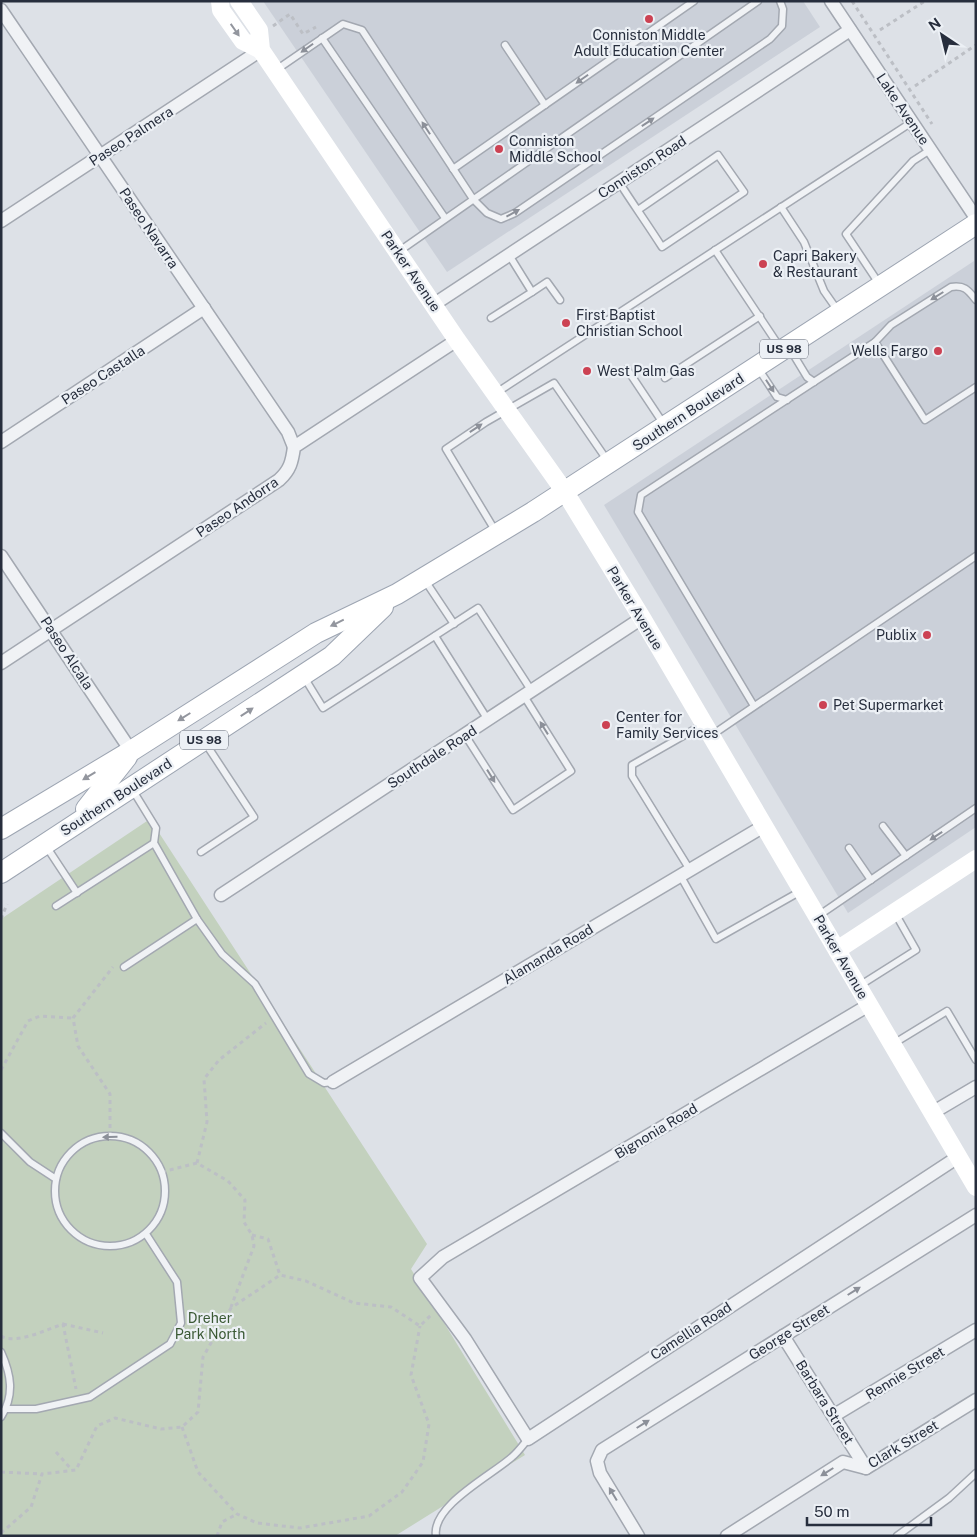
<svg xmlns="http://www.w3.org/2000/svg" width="977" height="1537" viewBox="0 0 977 1537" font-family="'Public Sans',sans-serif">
<rect width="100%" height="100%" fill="#dde1e7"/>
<g fill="#cbd0d9">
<polygon points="263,1 803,1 820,27 447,272"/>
<polygon points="974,261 976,827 848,913 604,505"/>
</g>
<polygon fill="#c3d1be" points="150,819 427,1244 411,1269 525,1455 395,1536 1,1536 1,919"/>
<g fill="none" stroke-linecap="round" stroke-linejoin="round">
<g stroke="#a3a8b1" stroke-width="9">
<g id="lane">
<polyline points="322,38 445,218"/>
<polyline points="505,45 545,105"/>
<polyline points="276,70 343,24 362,30 473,199 487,213 501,219 515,213 770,39 782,26 783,9 780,1"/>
<polyline points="453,169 694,1"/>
<path d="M619 182C633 204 648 225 662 247L744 192 718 155 638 210"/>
<polyline points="781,207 804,242 824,291 838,311"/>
<polyline points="715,250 781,349"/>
<polyline points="398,252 758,1"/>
<polyline points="880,285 846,234 913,161 930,150"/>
<polyline points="532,292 547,282 560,300"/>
<polyline points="491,318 532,292 509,255"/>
<polyline points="875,342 925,420 976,387"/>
<polyline points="790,349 807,377 814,382"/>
<polyline points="758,368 777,397 787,400"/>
<polyline points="627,369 663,423"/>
<polyline points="665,378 760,316"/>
<polyline points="496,393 912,122"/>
<polyline points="496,532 446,449 486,422 554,383 607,460"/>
<polyline points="424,579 454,624"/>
<polyline points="435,636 488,720"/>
<polyline points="304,677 323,708 478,608 531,690"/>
<path d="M754 706 638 512 641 495 875 342 891 325 951 287C965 285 968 290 976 300"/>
<polyline points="465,735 513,810 571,771 524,696"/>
<polyline points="712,735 976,556"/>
<polyline points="132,789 156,828 154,843 197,919 222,954 255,984 309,1074 324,1083 333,1082"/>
<polyline points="883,826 906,856"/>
<polyline points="46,846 77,893"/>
<polyline points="849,848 871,880"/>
<polyline points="201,852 254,817 204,741"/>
<polyline points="690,870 632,776 632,765 704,724"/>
<polyline points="680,875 716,939 801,891"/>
<polyline points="56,906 154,843"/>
<polyline points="818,916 976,808"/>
<polyline points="124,967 197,919"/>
<polyline points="859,986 916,950 895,913"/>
<polyline points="893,1044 947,1011 976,1060"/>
<polyline points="1,1133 30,1162 56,1179"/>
<circle cx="110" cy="1191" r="55"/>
<path d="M1 1352C11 1374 15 1395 1 1417"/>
<polyline points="6,1409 36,1409 90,1397 170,1344 181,1323 177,1282 146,1234"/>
<path d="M436 1536C431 1506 492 1475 512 1457 518 1452 523 1445 528 1439"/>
<polyline points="897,1536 949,1498 976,1473"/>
</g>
</g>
<g stroke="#a3a8b1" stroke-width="15">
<g id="street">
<polyline points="831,1 976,218"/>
<polyline points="1,10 288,432 294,447"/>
<polyline points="1,221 261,50"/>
<polyline points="433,305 850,30"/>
<polyline points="1,442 204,308"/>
<polyline points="1,556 131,751"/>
<path d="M1 663 279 480C290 470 292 462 294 447L457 340"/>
<polyline points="221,895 642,618"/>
<polyline points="869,1005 443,1257 420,1278 465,1339 528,1439 958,1157"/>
<polyline points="333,1082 764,826"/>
<polyline points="932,1113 976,1087"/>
<polyline points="783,1336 866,1468"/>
<polyline points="833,1416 976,1330"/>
<polyline points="638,1536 600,1473 597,1461 602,1450 976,1215"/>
<polyline points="727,1536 843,1462 866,1468 976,1400"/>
</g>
</g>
<g stroke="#9da5b2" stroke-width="22">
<g id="primary">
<polyline points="86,809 127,757"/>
<polyline points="1,829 131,751 316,633 397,594 533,512 976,224"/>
<polyline points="1,873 332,656 383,607"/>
</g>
</g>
<g stroke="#bcbfc5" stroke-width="3" stroke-dasharray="4 4" stroke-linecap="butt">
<polyline points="852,1 932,124"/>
<polyline points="273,26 290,14 303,34 316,27"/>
<polyline points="880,30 925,1"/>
<polyline points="915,86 976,45"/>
<polyline points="1,919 7,904"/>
<polyline points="1,1070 28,1021 40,1016 73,1018"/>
<polyline points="110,1136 110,1094 78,1046 73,1018 113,967"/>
<polyline points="197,1163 207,1122 204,1079 219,1060 266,1023"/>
<polyline points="162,1172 197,1163 228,1181 245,1200 244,1222 252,1235 254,1246 231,1307"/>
<polyline points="252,1235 268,1239 280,1275"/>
<polyline points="63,1324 103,1333"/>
<path d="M1 1336C16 1345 48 1329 63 1324L76 1389"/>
<polyline points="182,1427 198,1472 237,1514 257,1523 300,1528 369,1516 402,1492 423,1462 429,1424 411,1375 420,1326"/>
<polyline points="56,1452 72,1470"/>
<polyline points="1,1472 42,1474"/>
<polyline points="1,1533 31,1507 42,1474 76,1470 97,1426 115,1418 161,1429 182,1427 198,1412 203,1357 231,1308 280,1275 306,1281 354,1303 391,1307 420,1326 431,1315"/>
<polyline points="217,1536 222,1522 237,1514"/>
</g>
<use href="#lane" stroke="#f0f2f5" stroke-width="6"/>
<use href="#street" stroke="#f0f2f5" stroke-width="12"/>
<g stroke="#fff" stroke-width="18">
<polyline points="220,1 221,10 243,41 261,50"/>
<polyline points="239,1 259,30 261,50 457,340 565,492 642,618 976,1187"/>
<polyline points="837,950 976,859"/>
</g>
<use href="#primary" stroke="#fff" stroke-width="20"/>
</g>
<defs><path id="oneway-solid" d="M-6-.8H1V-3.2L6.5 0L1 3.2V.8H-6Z" transform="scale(1.25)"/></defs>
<g fill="#93969e">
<use href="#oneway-solid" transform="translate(235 30) rotate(55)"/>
<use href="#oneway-solid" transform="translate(337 623) rotate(154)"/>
<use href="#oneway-solid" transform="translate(247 712) rotate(-33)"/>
<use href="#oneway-solid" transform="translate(184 717) rotate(148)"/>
<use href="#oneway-solid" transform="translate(89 776) rotate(149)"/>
</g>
<g fill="#8c9099">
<use href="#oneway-solid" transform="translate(307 48) rotate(145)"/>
<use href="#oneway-solid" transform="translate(582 79) rotate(145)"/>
<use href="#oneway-solid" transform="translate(648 122) rotate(-34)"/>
<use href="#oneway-solid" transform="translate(426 128) rotate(-123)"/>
<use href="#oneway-solid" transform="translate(513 213) rotate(-29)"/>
<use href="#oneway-solid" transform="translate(937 296) rotate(148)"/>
<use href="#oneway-solid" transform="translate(770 386) rotate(57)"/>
<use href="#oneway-solid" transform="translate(476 428) rotate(-34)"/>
<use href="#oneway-solid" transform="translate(544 728) rotate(-122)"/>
<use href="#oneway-solid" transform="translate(491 776) rotate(58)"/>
<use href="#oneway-solid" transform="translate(936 836) rotate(146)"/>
<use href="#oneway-solid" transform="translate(110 1137) rotate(179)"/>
<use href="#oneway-solid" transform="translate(854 1291) rotate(-32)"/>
<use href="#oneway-solid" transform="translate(643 1424) rotate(-32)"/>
<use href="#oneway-solid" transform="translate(827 1472) rotate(148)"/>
<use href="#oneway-solid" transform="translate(613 1494) rotate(-121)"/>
</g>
<g fill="#cc4253" stroke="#ecf0f5" stroke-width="2">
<circle cx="649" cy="19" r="5"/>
<circle cx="499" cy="149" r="5"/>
<circle cx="763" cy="264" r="5"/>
<circle cx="566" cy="323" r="5"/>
<circle cx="938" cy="351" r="5"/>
<circle cx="587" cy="371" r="5"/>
<circle cx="927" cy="635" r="5"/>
<circle cx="823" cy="705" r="5"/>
<circle cx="606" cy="725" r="5"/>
</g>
<g text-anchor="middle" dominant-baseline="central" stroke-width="4.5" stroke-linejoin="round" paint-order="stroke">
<g fill="#ecf0f5" stroke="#626874" stroke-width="1">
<rect x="760" y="339.5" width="48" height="19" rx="4"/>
<rect x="180" y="730.5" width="48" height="19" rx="4"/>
</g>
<g font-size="12" font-weight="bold" fill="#272e3d">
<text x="784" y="349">US 98</text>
<text x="204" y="740">US 98</text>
</g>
<g font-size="14" fill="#272e3d" stroke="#ecf0f5" text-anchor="start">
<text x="649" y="35" text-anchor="middle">Conniston Middle<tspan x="649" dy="16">Adult Education Center</tspan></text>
<text x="509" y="141">Conniston<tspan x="509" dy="16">Middle School</tspan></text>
<text x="773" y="256">Capri Bakery<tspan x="773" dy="16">&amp; Restaurant</tspan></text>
<text x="576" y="315">First Baptist<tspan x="576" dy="16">Christian School</tspan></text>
<text x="928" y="351" text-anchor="end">Wells Fargo</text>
<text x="597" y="371">West Palm Gas</text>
<text x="917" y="635" text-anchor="end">Publix</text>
<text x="833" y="705">Pet Supermarket</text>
<text x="616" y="717">Center for<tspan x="616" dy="16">Family Services</tspan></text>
</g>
<g font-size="14" fill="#272e3d" stroke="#ecf0f5">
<text transform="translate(903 109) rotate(56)">Lake Avenue</text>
<text transform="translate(131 136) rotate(-33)">Paseo Palmera</text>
<text transform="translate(642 167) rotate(-33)">Conniston Road</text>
<text transform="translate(149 228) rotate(56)">Paseo Navarra</text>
<text transform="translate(411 271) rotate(56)">Parker Avenue</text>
<text transform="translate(103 375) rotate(-33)">Paseo Castalla</text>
<text transform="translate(688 412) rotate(-33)">Southern Boulevard</text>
<text transform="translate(237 507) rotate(-34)">Paseo Andorra</text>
<text transform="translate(635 608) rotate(59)">Parker Avenue</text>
<text transform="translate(67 653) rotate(57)">Paseo Alcala</text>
<text transform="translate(432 757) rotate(-33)">Southdale Road</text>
<text transform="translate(116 797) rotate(-33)">Southern Boulevard</text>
<text transform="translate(548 954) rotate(-31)">Alamanda Road</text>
<text transform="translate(841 957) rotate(60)">Parker Avenue</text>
<text transform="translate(656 1131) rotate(-31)">Bignonia Road</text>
<text transform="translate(691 1331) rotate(-33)">Camellia Road</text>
<text transform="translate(789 1332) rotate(-32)">George Street</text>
<text transform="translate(905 1373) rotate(-31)">Rennie Street</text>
<text transform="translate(825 1402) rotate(58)">Barbara Street</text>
<text transform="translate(903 1444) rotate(-31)">Clark Street</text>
</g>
<g font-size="14" fill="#3a5934" stroke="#ecf0f5">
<text x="210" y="1318">Dreher<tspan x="210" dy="16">Park North</tspan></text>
</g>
</g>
<rect width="977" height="1537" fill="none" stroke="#272e3d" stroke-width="5"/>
<g transform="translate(942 35) rotate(325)" stroke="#ecf0f5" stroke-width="4" paint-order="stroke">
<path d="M0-4L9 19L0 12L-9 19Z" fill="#272e3d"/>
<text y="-8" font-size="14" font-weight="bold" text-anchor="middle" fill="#272e3d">N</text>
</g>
<path d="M807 1517v8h124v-8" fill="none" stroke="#272e3d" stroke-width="2.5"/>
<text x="814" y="1517" font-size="15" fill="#272e3d" stroke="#ecf0f5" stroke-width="4" paint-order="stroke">50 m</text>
</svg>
